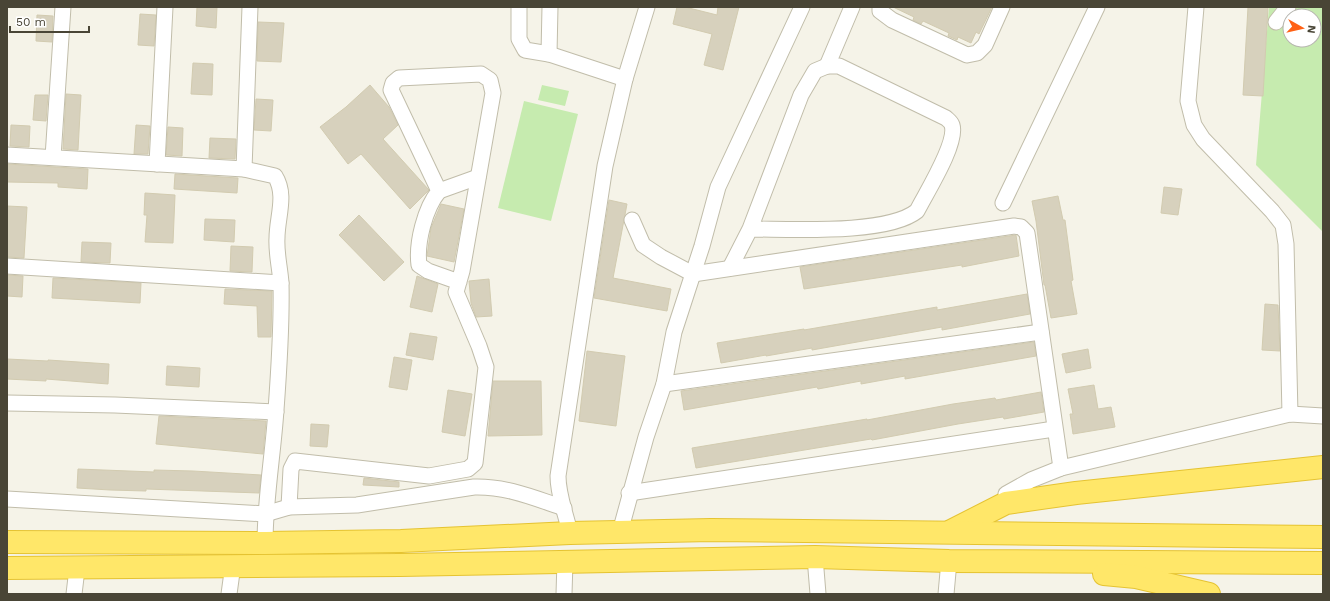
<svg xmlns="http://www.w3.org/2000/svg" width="1330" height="601" viewBox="0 0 1330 601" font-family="'Work Sans',sans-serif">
<rect width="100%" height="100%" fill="#f5f3e8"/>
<g fill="#c6ebaf" fill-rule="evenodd">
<path d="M1269 7H1323V232L1256 165ZM1290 16H1314V40H1290Z"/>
<polygon points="542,85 569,91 565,106 538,100"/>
<polygon points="524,101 578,114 551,221 498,208"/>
</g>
<g fill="#d7d1bd" stroke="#d2cbb0">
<polygon points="197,7 217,7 216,28 196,26"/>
<polygon points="677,7 685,7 717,15 718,7 739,7 723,70 704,65 712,34 673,24"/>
<polygon points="893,7 992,7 979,34 976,32 971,43 958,37 957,40 948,36 949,33 923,21 921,24 913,20 914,17"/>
<polygon points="1248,7 1268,7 1263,96 1243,95"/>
<polygon points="140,14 156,15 154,46 138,45"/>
<polygon points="37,15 53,16 52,42 36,41"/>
<polygon points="258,22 284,23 281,62 257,61"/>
<polygon points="193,63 213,64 212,95 191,94"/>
<polygon points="370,85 389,107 398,125 383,139 429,190 410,209 361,154 348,164 320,127 346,107"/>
<polygon points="66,94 81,95 78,150 63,149"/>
<polygon points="35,95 48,95 46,121 33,120"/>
<polygon points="256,99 273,100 271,131 254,130"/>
<polygon points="11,125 30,126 29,147 10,146"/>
<polygon points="136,125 150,126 148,154 134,154"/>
<polygon points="168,127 183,128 182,156 166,155"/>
<polygon points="210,138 236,139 235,159 209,158"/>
<polygon points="7,164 88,169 87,189 58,187 58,183 7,182"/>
<polygon points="175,174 238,178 237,193 174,189"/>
<polygon points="1164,187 1182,189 1178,215 1161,213"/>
<polygon points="145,193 175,195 173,243 145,242 147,215 144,215"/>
<polygon points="1058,196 1063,220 1065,220 1073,280 1071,281 1077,314 1051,318 1045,285 1044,285 1036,221 1032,201"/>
<polygon points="609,200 627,204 613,278 671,289 667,311 594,298"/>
<polygon points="441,204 464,209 454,262 427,256 431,228"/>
<polygon points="7,206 27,207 24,258 7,257"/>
<polygon points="359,215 404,262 384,281 339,235"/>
<polygon points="205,219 235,220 234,242 204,240"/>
<polygon points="1016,235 1019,256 962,267 962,265 804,289 800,267"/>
<polygon points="82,242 111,243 110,263 81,262"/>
<polygon points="231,246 253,247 252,272 230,271"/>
<polygon points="7,275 23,276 22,297 7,296"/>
<polygon points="417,276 438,284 432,312 410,307"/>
<polygon points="53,278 141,283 140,303 52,298"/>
<polygon points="489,279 492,316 476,317 471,303 469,281"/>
<polygon points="225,289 272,291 271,337 258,337 257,306 224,304"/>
<polygon points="1027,294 1030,314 942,330 942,327 812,350 812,348 766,356 766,355 721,363 717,343 804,329 804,330 937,307 937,310"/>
<polygon points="1265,304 1278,305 1280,351 1262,350"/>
<polygon points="410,333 437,337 433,360 406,355"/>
<polygon points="1034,342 1036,356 905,379 905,376 861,384 861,381 818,389 817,387 684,410 681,391"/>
<polygon points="1088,349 1091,368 1066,373 1062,354"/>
<polygon points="587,351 625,356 616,426 579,421"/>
<polygon points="394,357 412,360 407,390 389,387"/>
<polygon points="7,359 48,361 48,360 109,364 108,384 46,379 46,381 7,379"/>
<polygon points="167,366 200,368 199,387 166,385"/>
<polygon points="493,381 541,381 542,435 488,436"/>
<polygon points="1094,385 1098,409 1111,407 1115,427 1073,434 1070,414 1073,414 1068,389"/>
<polygon points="448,390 472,394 465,436 442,432"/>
<polygon points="1041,392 1044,412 1004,419 1003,417 958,424 872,440 871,439 696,468 692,448 867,419 867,420 953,404 995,398 996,400"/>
<polygon points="159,416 266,421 263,454 156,444"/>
<polygon points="311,424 329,425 327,447 310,446"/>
<polygon points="78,469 154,472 154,470 193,471 261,475 259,493 146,489 146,491 110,490 77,488"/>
<polygon points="364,478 399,482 399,487 363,485"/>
</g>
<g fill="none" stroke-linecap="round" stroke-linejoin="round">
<g stroke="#c1bdaa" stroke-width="17">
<g id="minor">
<polyline points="519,7 519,39 525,50 549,54 625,79"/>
<polyline points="880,7 880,11 892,20 967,55 977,53 985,45 1002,7"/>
<polyline points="1196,7 1188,101 1194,125 1203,139 1272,211 1283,225 1286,244 1290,414"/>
<polyline points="1276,22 1288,7"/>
<polyline points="549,54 550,7"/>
<polyline points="827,66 852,7"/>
<path d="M7 155 244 169 275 176C287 195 277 217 277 238 276 253 280 268 281 283 282 325 279 369 276 410 273 455 265 499 265 543"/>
<polyline points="53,157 63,7"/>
<polyline points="157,164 165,7"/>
<polyline points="244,169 250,7"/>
<polyline points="439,191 478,177"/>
<polyline points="1003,203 1097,7"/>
<polyline points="632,220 643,245 661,257 693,274 1014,226 1021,227 1027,233 1061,468"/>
<polyline points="7,266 281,283"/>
<path d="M730 268 750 229 801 95 815 71 827 66H839L946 118C948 120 951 122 952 125 958 143 926 193 917 211 887 235 790 229 750 229"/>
<polyline points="664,384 1041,332"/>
<polyline points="7,403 115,405 276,412"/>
<polyline points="629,493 1054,429"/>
<polyline points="1006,494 1031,480 1061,468 1290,414 1323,416"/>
<path d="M7 499 265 514 289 507 357 505 474 487C506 486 534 498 564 508"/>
<path d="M289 507 291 469 295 461 429 476 468 469 475 463 486 367 479 346 456 292 462 271 493 93 490 80 481 74 399 78 393 83 391 90 439 191C425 208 416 243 419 265L428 271 459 282"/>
<polyline points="620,532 646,437 664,384 674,332 702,246 718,187 802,7"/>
<path d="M570 533C566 514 558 496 558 476L605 166 625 79 647 7"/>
<polyline points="815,557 818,594"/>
<polyline points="74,594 77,569"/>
<polyline points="229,594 233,565"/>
<polyline points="564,594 565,561"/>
<polyline points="946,594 949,561"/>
</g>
</g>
<g stroke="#e5c332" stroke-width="24">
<g id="highway">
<polyline points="951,531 1006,503 1076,493 1323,467"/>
<polyline points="7,542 265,543 401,541 570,533 711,530 1323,537"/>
<polyline points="7,568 400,565 815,557 949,561 1323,563"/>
<polyline points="1104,574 1136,577 1209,594"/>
</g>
</g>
<use href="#minor" stroke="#fff" stroke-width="15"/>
<use href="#highway" stroke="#ffe769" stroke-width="22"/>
</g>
<rect width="1330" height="601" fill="none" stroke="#494536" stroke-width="16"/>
<g transform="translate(1302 28) rotate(98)"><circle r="19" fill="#ffffff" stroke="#b6b5af"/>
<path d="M0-3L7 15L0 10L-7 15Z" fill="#ff6115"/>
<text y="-6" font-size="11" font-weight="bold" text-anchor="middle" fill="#494536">N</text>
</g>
<path d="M10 26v6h79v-6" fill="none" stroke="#494536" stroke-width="2"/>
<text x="16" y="26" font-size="12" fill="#494536" stroke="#ffffff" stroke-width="3" paint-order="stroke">50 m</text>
</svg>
